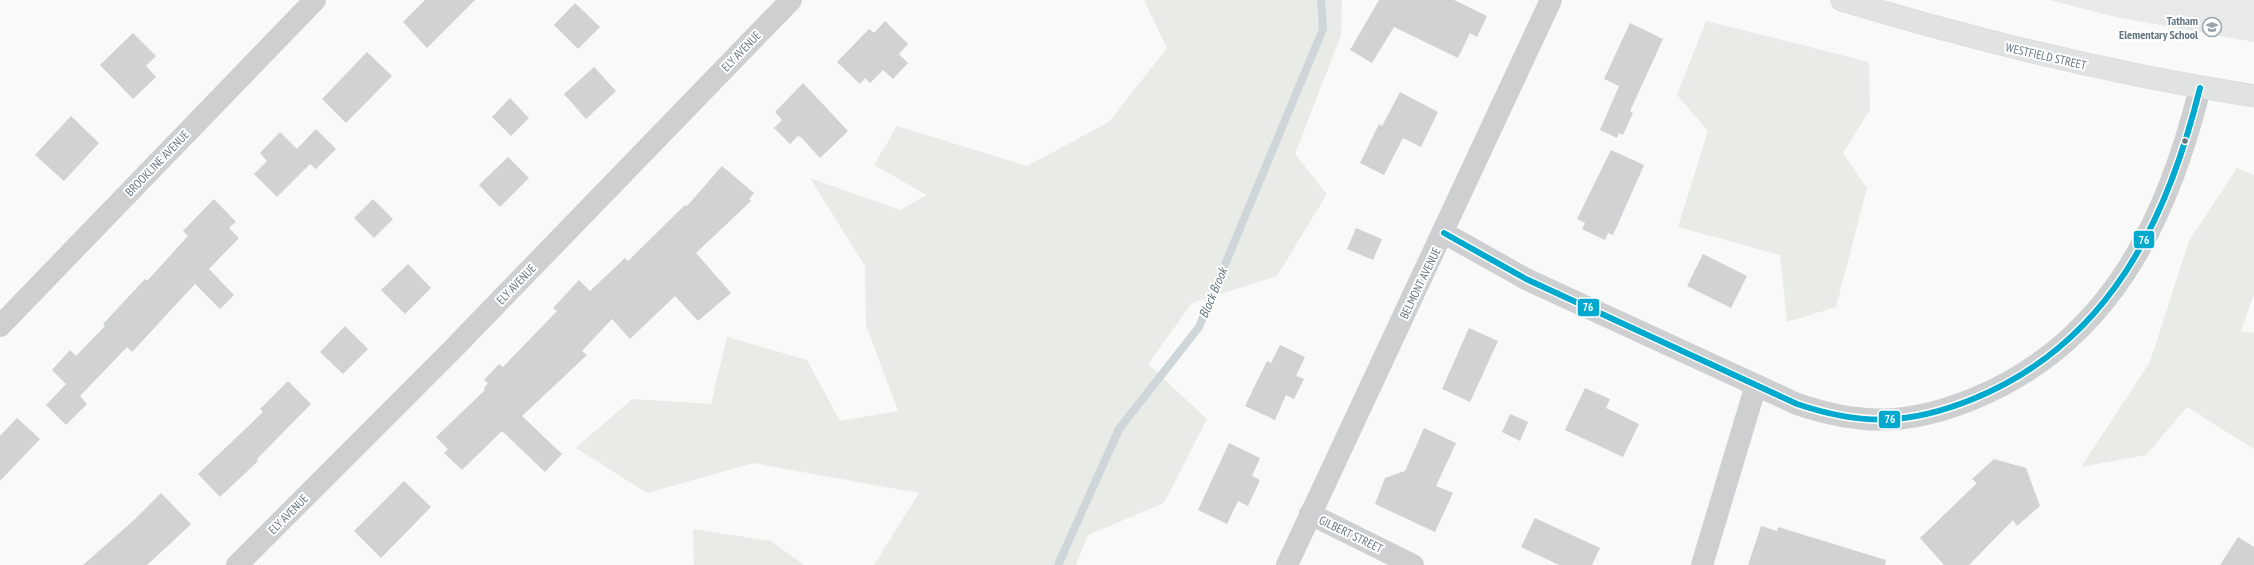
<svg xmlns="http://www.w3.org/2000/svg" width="2254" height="565" viewBox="0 0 2254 565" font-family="'PT Sans Narrow',sans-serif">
<rect width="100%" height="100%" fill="#f9f9f9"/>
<polygon fill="#e8e9e9" points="2049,0 2254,0 2254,42 2116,17"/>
<g fill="#e8ebe6">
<polygon points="1144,0 1342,0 1341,35 1295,154 1327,194 1277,276 1192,303 1148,364 1207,419 1164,503 1088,535 1076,565 874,565 919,493 753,463 647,493 576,448 632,399 711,404 727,337 807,360 840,421 898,411 866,325 865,266 810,178 900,210 927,195 874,165 897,126 1027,166 1109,122 1167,48"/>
<polygon points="1706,21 1869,62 1870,110 1843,153 1867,188 1836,307 1787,322 1780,255 1678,227 1708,131 1677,95"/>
<polygon points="2237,168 2254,175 2254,294 2241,331 2254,333 2254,449 2187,407 2146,455 2081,467 2150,362 2189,241"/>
<polygon points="693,529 771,541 804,565 694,565"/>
</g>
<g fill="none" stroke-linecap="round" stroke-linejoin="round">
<polyline stroke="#ced6d9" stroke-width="8" points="1058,565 1119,429 1199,327 1323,29 1321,0"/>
</g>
<g fill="#d0d2d3">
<polygon points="425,0 475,0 427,48 403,22"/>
<polygon points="1379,0 1454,0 1487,16 1477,37 1470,33 1458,58 1394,27 1372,63 1350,50"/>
<polygon points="575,3 600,27 578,49 554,25"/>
<polygon points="885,21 908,44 899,54 908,63 893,79 883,70 870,83 865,78 860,84 837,62 869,29 874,33"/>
<polygon points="1630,23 1663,39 1630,111 1633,113 1623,135 1619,133 1617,138 1600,130 1619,86 1604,79"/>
<polygon points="133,33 156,56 146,66 156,77 133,99 100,65"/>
<polygon points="367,52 392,76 346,123 322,99"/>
<polygon points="594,67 616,91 586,119 564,94"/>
<polygon points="803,83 848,131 820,158 802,138 798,136 790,144 774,128 782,120 775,112"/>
<polygon points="1400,92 1438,112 1421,147 1403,138 1384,175 1360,163 1379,124 1382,126"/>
<polygon points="510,98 529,118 511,136 492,117"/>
<polygon points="71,116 99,143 64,181 35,155"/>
<polygon points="316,129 336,149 316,169 310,164 277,197 254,174 267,161 260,153 280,132 297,149"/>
<polygon points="1611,150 1644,165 1613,235 1608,233 1605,240 1582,229 1585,223 1577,219"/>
<polygon points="508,157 529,178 500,207 479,185"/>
<polygon points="722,166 754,193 749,199 751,201 696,253 731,293 698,321 675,296 630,339 612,319 582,351 587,355 522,416 562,454 545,472 502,431 462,470 444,453 448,449 436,437 485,390 484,388 488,383 484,380 499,364 503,367 557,311 553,308 579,280 590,291 625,258 628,261 685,205 687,206"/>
<polygon points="214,199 236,222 229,228 239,238 209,269 234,295 220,309 195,284 132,352 127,347 80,396 87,404 66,425 46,405 66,384 52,370 70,350 76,356 105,326 103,324 145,279 147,281 188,236 183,231"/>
<polygon points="373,199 393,219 374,238 354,218"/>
<polygon points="1356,228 1382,239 1373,260 1347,249"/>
<polygon points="1703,254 1747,276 1731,308 1687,286"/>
<polygon points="408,264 431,288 405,314 381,290"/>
<polygon points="345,326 368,349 343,374 320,352"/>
<polygon points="1469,328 1498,341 1470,402 1442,389"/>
<polygon points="1280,345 1305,357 1296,376 1304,379 1294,399 1286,395 1275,420 1245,406 1267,361 1271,363"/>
<polygon points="288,381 311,404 257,459 258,461 220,497 198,474 263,412 260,409"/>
<polygon points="1585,388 1610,399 1606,408 1639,424 1623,457 1565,430"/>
<polygon points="1510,414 1528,422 1520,441 1502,432"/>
<polygon points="17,418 40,439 0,481 0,436"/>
<polygon points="1424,428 1456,443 1436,486 1453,493 1435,532 1375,504 1385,478 1405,471"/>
<polygon points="1229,443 1260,458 1252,476 1260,480 1248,506 1238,501 1227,524 1198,510"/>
<polygon points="1994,459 2026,468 2040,506 2017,526 2013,520 1969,565 1944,565 1920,538 1977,483 1972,479"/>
<polygon points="404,481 431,507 381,558 354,531"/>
<polygon points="161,493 191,524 172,542 147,565 83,565 134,520"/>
<polygon points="1535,518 1600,548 1592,565 1559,565 1521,547"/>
<polygon points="1761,526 1777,531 1778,527 1886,560 1885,565 1748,565"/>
<polygon points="2238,537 2254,547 2254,565 2220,565"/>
</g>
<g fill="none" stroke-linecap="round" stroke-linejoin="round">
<g stroke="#d5d6d7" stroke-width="23">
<path id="major" d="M1842 0C1978 41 2114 74 2254 96"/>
</g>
<g stroke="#cecfd0" stroke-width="22">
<path d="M1444 233 1526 279 1797 404C1862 426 1909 425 1973 399 2108 344 2167 222 2200 88"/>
<polyline points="0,326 315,0"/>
<polyline points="1310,514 1413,565"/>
<polyline points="237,565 452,350 791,0"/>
<polyline points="1287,565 1551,0"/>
<polyline points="1702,565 1756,385"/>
</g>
<use href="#major" stroke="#e1e2e2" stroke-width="22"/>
<g stroke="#fff" stroke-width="9">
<path id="bus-1" d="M1444 233 1526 279 1797 404C1862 426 1909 425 1973 399 2108 344 2167 222 2200 88"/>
</g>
<use href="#bus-1" stroke="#00a9ce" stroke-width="6"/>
</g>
<defs>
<g id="school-ring" transform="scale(1)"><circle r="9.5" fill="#fff" stroke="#99a4ac" stroke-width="1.5"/><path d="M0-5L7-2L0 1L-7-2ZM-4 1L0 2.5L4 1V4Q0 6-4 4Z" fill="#99a4ac"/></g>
</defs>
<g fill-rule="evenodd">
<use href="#school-ring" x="2212" y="27"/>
</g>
<circle fill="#657683" stroke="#fff" stroke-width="1.5" cx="2185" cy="141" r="3.5"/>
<g text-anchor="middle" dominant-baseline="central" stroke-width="4" stroke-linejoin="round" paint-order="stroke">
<g font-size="12" font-weight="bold" fill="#657683" stroke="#fff" text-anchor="end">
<text x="2198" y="20">Tatham<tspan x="2198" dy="14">Elementary School</tspan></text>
</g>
<g font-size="12" fill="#657683" stroke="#fff">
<text transform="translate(741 51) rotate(-46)">ELY AVENUE</text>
<text transform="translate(2046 56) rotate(13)">WESTFIELD STREET</text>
<text transform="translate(157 163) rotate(-46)">BROOKLINE AVENUE</text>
<text transform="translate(1420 283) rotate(-64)">BELMONT AVENUE</text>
<text transform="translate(516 284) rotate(-46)">ELY AVENUE</text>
<text transform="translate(288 514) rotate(-45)">ELY AVENUE</text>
<text transform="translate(1351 534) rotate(26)">GILBERT STREET</text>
</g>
<g font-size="13" font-style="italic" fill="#60757c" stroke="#fff">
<text transform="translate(1213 293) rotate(-67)">Block Brook</text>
</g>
</g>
<g stroke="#fff" stroke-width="1.5">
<rect x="2133" y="230" width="22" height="19" rx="4" fill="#00a9ce"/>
<rect x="1577" y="298" width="23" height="19" rx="4" fill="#00a9ce"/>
<rect x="1878" y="410" width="23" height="19" rx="4" fill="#00a9ce"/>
</g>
<g font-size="11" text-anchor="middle" font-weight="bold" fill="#fff">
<text x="2144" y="244">76</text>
<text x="1588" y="311">76</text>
<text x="1890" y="423">76</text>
</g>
</svg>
